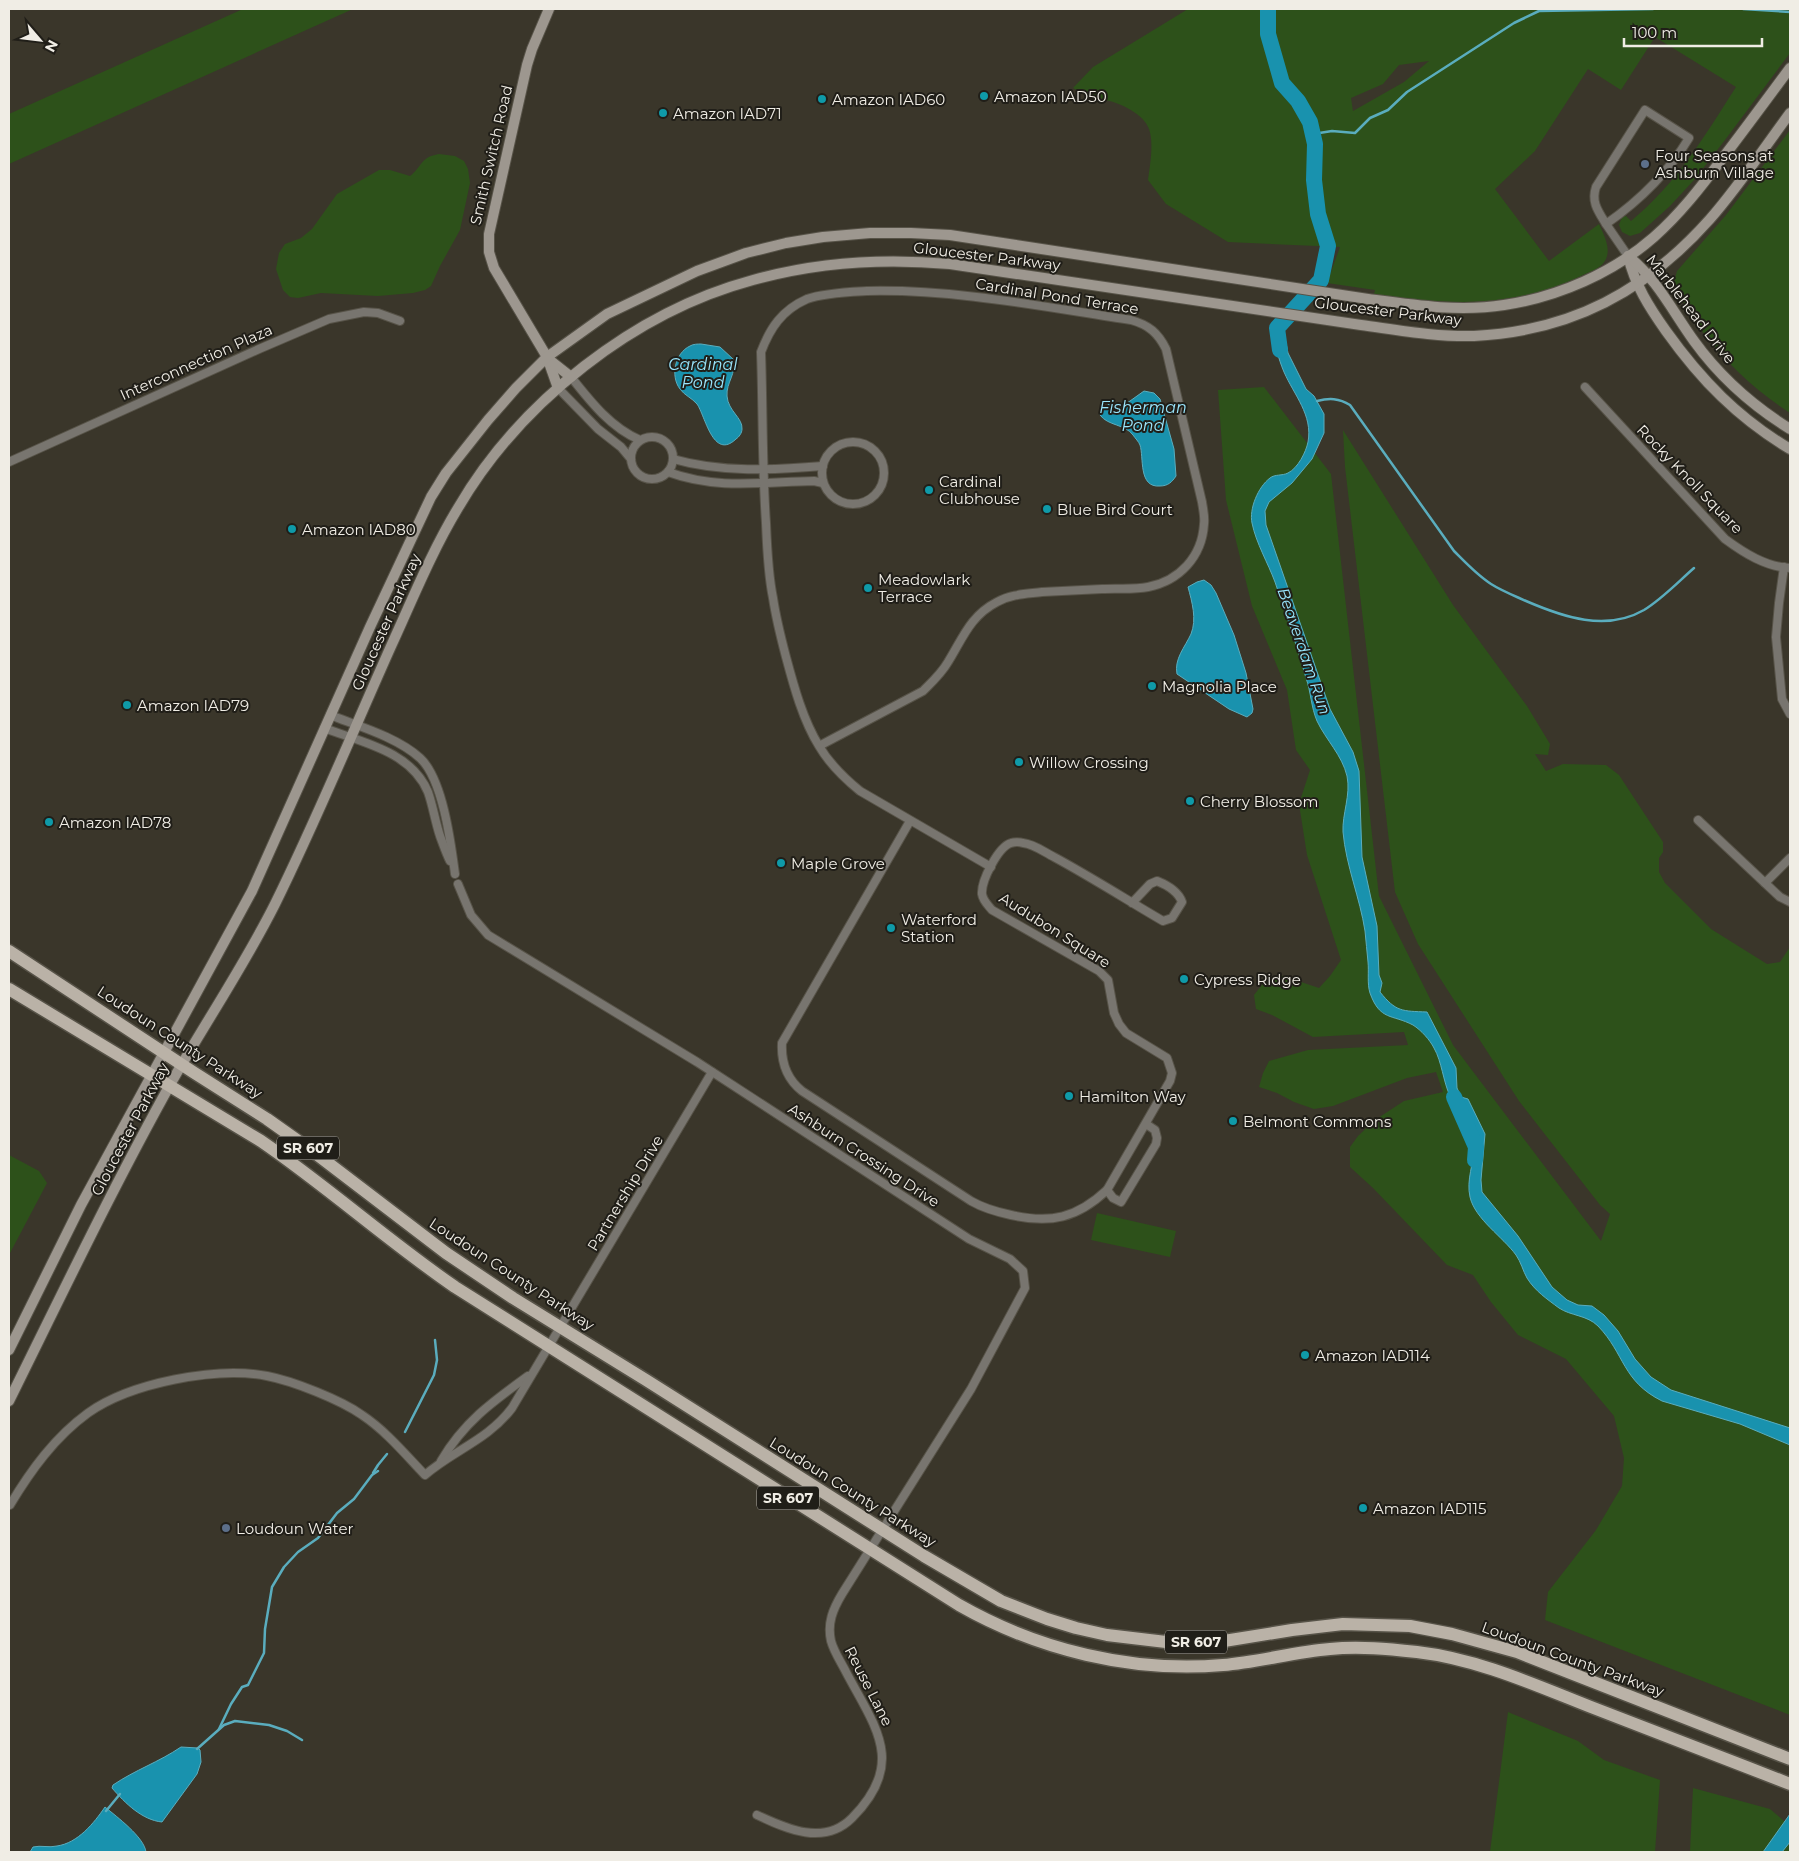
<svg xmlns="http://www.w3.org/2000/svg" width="1799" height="1861" viewBox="0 0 1799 1861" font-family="Montserrat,sans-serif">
<rect width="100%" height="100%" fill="#3a362a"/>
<g fill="#2d511a" fill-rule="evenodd">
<polygon points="243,9 353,9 9,164 9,114"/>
<path d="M1188 9H1790V53L1725 140 1694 180 1670 206 1640 233 1630 236 1622 232 1619 225 1622 217 1626 216 1631 221C1677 183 1704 137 1736 87L1655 37 1621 90 1588 69 1535 151 1495 189 1549 261 1599 224C1603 233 1610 246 1607 256 1604 268 1591 271 1581 276 1511 309 1448 305 1374 294L1375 290 1327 283 1340 247 1228 242 1166 204 1148 180C1150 165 1154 143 1149 129 1144 114 1120 103 1106 100 1094 96 1084 95 1073 88L1093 67ZM1429 61 1404 82 1353 111 1351 98 1383 84 1399 65Z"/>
<path d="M1790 130V413C1756 391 1727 364 1702 331 1691 317 1683 300 1673 285L1677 271 1726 215Z"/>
<path d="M439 154 455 156 464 161 468 169 470 183 460 230 440 266 431 286 425 290 413 293 378 296 321 293 298 298 290 297 283 290 276 269 279 253 285 244 301 238 312 229 337 194 379 170H390L410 176C423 166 420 157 439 154Z"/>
<polygon points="1264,387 1331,474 1379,896 1453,1045 1601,1241 1610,1214 1600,1205 1519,1101 1418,944 1395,892 1345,467 1343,430 1453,605 1527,706 1550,744 1548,755 1535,754 1546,771 1563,764 1606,765 1619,775 1663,842 1663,852 1659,858 1659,872 1665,883 1711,929 1767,964 1780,962 1790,947 1790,1715 1545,1620 1548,1592 1596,1530 1622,1486 1624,1458 1614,1416 1566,1359 1518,1335 1491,1302 1473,1275 1447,1265 1373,1188 1350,1167 1350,1147 1358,1136 1375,1120 1404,1101 1443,1092 1436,1072 1407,1078 1333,1106 1314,1109 1294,1102 1277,1093 1259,1087 1263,1073 1269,1061 1308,1050 1408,1045 1404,1032 1313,1037 1272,1015 1256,1009 1254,995 1265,981 1280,975 1319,988 1330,976 1341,960 1307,855 1299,804 1310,770 1296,750 1287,690 1252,606 1226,500 1218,390"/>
<polygon points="9,1155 39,1171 47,1183 9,1255"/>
<polygon points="1097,1213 1176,1231 1170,1257 1091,1240"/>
<polygon points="1508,1712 1578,1741 1604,1760 1660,1780 1655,1852 1490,1852"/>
<polygon points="1693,1788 1770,1809 1790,1826 1790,1852 1690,1852"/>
</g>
<g fill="#1992ae" stroke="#5aadbe">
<path d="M1277 328 1284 333 1288 353 1306 389 1314 396 1324 414V433L1312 459 1292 483 1269 502 1265 511 1266 525 1330 709 1353 752 1359 771 1362 857 1377 926 1379 975 1382 983 1380 992C1396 1012 1402 1011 1427 1012L1456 1068 1457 1088 1461 1097 1468 1099 1485 1134 1481 1180 1482 1192 1518 1236 1552 1287 1567 1300 1578 1305 1592 1306 1604 1315 1618 1331 1635 1359 1651 1377 1671 1390 1790 1428V1445L1740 1424 1662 1401C1622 1381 1625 1354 1598 1326 1587 1315 1571 1316 1559 1308 1547 1299 1535 1291 1527 1278 1523 1271 1521 1262 1516 1255 1503 1237 1475 1219 1470 1197 1466 1180 1474 1163 1474 1147 1473 1126 1457 1114 1450 1096 1443 1081 1442 1062 1434 1048 1430 1040 1421 1030 1413 1025 1392 1014 1380 1021 1370 993 1367 984 1369 972 1368 962 1367 952 1366 941 1365 931 1360 898 1346 866 1343 832 1342 814 1351 795 1347 776 1342 755 1326 740 1317 721 1311 707 1311 692 1306 678 1297 646 1286 614 1275 582 1268 563 1256 543 1252 523 1249 509 1258 487 1270 478 1275 474 1282 476 1288 473 1298 468 1306 452 1308 442 1313 415 1294 395 1284 372 1278 358 1275 344 1272 329Z"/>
<path d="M701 344 720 347 733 359C737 374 726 382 727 396 728 411 743 418 742 429 742 433 739 437 736 439 713 461 705 415 697 404 692 398 684 395 680 389 670 376 675 353 690 346 693 344 698 344 701 344Z"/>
<path d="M1144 391 1154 393 1160 399 1174 449 1176 476C1172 482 1168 486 1160 486 1138 488 1144 457 1140 445 1139 442 1135 438 1133 435 1125 424 1108 426 1100 415L1101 411 1109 404 1123 406Z"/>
<path d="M1204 580 1211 585 1216 593 1234 635 1246 673 1253 709 1252 713 1247 717 1229 709 1177 674C1174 659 1185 647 1191 634 1197 619 1192 602 1188 587L1197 582Z"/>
<path d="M181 1747 198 1748 200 1750 201 1762 197 1774 162 1822C142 1820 125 1803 112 1788L113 1785C135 1770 159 1762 181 1747Z"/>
<path d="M105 1807C117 1817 144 1837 146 1852H30L33 1847C41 1845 49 1848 57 1846 78 1843 94 1823 105 1807Z"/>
<polygon points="1790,1814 1790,1842 1782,1852 1763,1852"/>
</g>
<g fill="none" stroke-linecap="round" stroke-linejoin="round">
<g stroke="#5aadbe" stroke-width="2.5">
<polyline points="1743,9 1790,12"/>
<polyline points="1313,134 1332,131 1355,133 1370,118 1388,110 1407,92 1514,23 1539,11 1653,9"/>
<path d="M1317 401C1329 398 1339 398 1350 405L1454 551C1466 563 1477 575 1491 584 1502 591 1515 596 1526 601 1563 617 1606 632 1644 610 1662 599 1678 582 1694 568"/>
<polyline points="405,1432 434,1375 437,1360 435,1340"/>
<polyline points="373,1473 378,1465 387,1454"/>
<polyline points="219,1729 231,1704 242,1687 248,1685 264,1653 265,1629 272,1587 284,1567 298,1552 318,1538 337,1513 354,1499 372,1475 378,1471"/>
<polyline points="197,1749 224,1725 235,1721 269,1725 287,1731 302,1740"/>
<polyline points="106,1811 120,1794"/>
</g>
<g stroke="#1992ae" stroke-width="16">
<polyline points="1268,9 1268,34 1282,83 1298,101 1310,122 1315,144 1314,180 1318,214 1328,246 1321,280 1277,328 1280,350"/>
<polyline points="1454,1097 1476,1147 1475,1160"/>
</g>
<g stroke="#575348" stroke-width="10">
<g id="street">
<path d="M1645 110 1689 138C1668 173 1639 201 1606 224 1598 211 1591 202 1596 187Z"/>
<polyline points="1606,224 1628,256"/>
<path d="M571 377C590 401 611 428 640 440"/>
<path d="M1585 387 1725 539C1744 553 1766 567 1790 568"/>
<polyline points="558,388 598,429 621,447 631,459"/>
<circle cx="652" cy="458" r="21"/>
<circle cx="853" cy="473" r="31"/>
<path d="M673 459C722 473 773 470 823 466"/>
<polyline points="9,462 259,349 329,319 364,312 378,313 400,321"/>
<path d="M668 472C717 490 763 482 814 481L823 483"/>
<polyline points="1784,567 1779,603 1776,637 1782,699 1790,714"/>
<path d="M330 715C358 726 397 737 420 758 443 779 451 844 455 874"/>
<path d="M324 728C361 742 411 751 428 792 433 806 435 821 440 836 443 844 446 853 450 861"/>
<path d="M819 746 923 691C932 682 941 674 948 662 963 638 970 616 997 602 1011 594 1027 594 1042 592 1062 591 1082 590 1102 589 1117 588 1133 590 1148 587 1179 581 1202 557 1204 524 1205 517 1203 509 1202 502L1166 349C1158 333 1149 325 1131 320 1044 307 956 289 867 291 849 292 823 293 807 299 782 310 770 328 761 352 763 409 762 466 766 523 767 548 768 574 773 598 776 618 781 638 786 657 794 687 803 720 819 746 829 763 844 778 860 791L991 867"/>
<polyline points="1698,820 1765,883 1780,897 1790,902"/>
<path d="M910 821 782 1043C781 1062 787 1079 802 1091L971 1201C983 1208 997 1212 1011 1215 1051 1224 1077 1218 1107 1190"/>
<polyline points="1765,883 1790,858"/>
<path d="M458 884 471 915 488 935 697 1062 969 1239 1010 1259 1023 1271 1025 1288 971 1389 842 1594C833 1609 827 1623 831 1641 834 1652 841 1662 846 1672 875 1727 907 1763 852 1818 824 1846 787 1829 757 1815"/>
<path d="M1132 903 1150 884 1157 881C1167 885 1178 891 1182 902L1172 918 1163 921C1127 900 1091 877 1054 857 1044 852 1034 844 1023 843 1020 842 1014 842 1011 843 998 847 981 881 982 894 983 901 988 905 992 910L1099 971 1108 980 1114 1013 1119 1024 1126 1033 1167 1058 1172 1073 1170 1081 1107 1190 1113 1198 1121 1202 1156 1144 1157 1138 1155 1130 1146 1124"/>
<path d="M441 1461C464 1422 492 1402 528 1376"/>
<path d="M9 1504 10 1505C31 1470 55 1437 88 1413 130 1383 217 1366 267 1376 293 1381 341 1400 362 1415 386 1431 405 1454 425 1475 454 1450 488 1440 512 1408L712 1072"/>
</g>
</g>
<g stroke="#575348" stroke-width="12">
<g id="secondary">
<polyline points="549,9 532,49 527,65 489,234 489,252 494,268 547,357 558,388"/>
<path d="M1628 256C1635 285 1649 307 1666 331 1701 380 1738 418 1790 449"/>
<path d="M1628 256C1657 279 1673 312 1694 341 1720 377 1753 406 1790 429"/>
<polyline points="547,358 571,377"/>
<path d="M9 1350 81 1205 252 891 370 627 431 497 446 473 488 420 516 388 547 357 607 314 697 271 746 253 786 243 823 237 870 233H911L950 235 1368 299C1413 305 1459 312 1504 305 1558 297 1613 273 1654 237 1680 214 1701 187 1722 159 1745 129 1767 99 1790 68"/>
<path d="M9 1401C62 1294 113 1187 171 1083 205 1023 244 966 275 904 317 819 353 731 392 644 413 598 432 551 458 508 520 402 634 312 753 280 817 262 883 258 950 264L1361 325C1398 330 1436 337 1474 336 1572 331 1646 291 1710 219 1739 186 1764 148 1790 113"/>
</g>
</g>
<g stroke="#575348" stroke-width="15">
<g id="primary">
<polyline points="9,951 193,1072 267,1119 315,1153 446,1253 513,1298 646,1380 924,1556 1001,1601 1047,1619 1076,1628 1107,1635 1166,1642 1224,1641 1292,1630 1343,1624 1410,1626 1452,1634 1517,1652 1790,1759"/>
<path d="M9 989 261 1141C328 1187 388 1241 455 1287L959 1605C1038 1650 1132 1673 1223 1665 1259 1662 1294 1652 1330 1649 1359 1646 1389 1649 1417 1652 1478 1659 1535 1685 1591 1707 1658 1733 1724 1758 1790 1784"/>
</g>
</g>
<use href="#street" stroke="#78756f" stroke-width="8"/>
<use href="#secondary" stroke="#9d978f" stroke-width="10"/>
<use href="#primary" stroke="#bab2a7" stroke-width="12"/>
</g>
<g fill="#0f9aa8" stroke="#201e18" stroke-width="2">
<circle cx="984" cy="96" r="5"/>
<circle cx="822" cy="99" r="5"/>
<circle cx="663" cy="113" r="5"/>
<circle cx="929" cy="490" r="5"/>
<circle cx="1047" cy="509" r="5"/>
<circle cx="292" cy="529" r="5"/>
<circle cx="868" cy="588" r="5"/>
<circle cx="1152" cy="686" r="5"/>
<circle cx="127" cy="705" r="5"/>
<circle cx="1019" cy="762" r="5"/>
<circle cx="1190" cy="801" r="5"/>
<circle cx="49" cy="822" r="5"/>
<circle cx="781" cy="863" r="5"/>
<circle cx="891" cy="928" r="5"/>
<circle cx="1184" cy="979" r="5"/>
<circle cx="1069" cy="1096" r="5"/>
<circle cx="1233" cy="1121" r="5"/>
<circle cx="1305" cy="1355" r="5"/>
<circle cx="1363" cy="1508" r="5"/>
</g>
<g fill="#5c6f8a" stroke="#201e18" stroke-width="2">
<circle cx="1645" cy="164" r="5"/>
<circle cx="226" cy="1528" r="5"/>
</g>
<g text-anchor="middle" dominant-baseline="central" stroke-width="4" stroke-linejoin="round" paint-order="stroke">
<g fill="#201e18" stroke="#b2afa8" stroke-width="1">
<rect x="277" y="1136.5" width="62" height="23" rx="4"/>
<rect x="757" y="1486.5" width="62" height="23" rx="4"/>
<rect x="1165" y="1630.5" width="62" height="23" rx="4"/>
</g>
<g font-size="14" font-weight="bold" fill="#f0ede5">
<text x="308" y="1148">SR 607</text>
<text x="788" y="1498">SR 607</text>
<text x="1196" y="1642">SR 607</text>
</g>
<g font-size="15" fill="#f0ede5" stroke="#201e18" text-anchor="start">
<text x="994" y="96">Amazon IAD50</text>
<text x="832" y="99">Amazon IAD60</text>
<text x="673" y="113">Amazon IAD71</text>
<text x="1655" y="155">Four Seasons at<tspan x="1655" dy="17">Ashburn Village</tspan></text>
<text x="939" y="481">Cardinal<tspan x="939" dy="17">Clubhouse</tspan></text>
<text x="1057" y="509">Blue Bird Court</text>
<text x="302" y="529">Amazon IAD80</text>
<text x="878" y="579">Meadowlark<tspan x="878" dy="17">Terrace</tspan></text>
<text x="1162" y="686">Magnolia Place</text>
<text x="137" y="705">Amazon IAD79</text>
<text x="1029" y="762">Willow Crossing</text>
<text x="1200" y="801">Cherry Blossom</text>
<text x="59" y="822">Amazon IAD78</text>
<text x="791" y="863">Maple Grove</text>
<text x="901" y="919">Waterford<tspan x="901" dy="17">Station</tspan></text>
<text x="1194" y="979">Cypress Ridge</text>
<text x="1079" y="1096">Hamilton Way</text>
<text x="1243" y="1121">Belmont Commons</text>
<text x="1315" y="1355">Amazon IAD114</text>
<text x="1373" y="1508">Amazon IAD115</text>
<text x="236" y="1528">Loudoun Water</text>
</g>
<g font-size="15" fill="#f0ede5" stroke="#201e18">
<text transform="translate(491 155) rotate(-77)">Smith Switch Road</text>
<text transform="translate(987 256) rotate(7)">Gloucester Parkway</text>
<text transform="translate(1057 296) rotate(9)">Cardinal Pond Terrace</text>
<text transform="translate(1691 309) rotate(52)">Marblehead Drive</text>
<text transform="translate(1388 311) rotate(7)">Gloucester Parkway</text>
<text transform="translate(196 362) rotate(-24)">Interconnection Plaza</text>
<text transform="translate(1690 479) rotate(46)">Rocky Knoll Square</text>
<text transform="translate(386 622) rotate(-66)">Gloucester Parkway</text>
<text transform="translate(1055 930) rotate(32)">Audubon Square</text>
<text transform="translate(180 1042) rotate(33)">Loudoun County Parkway</text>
<text transform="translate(130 1129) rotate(-62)">Gloucester Parkway</text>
<text transform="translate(864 1155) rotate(33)">Ashburn Crossing Drive</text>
<text transform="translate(625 1193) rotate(-59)">Partnership Drive</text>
<text transform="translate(512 1274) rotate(33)">Loudoun County Parkway</text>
<text transform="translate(853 1492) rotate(32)">Loudoun County Parkway</text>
<text transform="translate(1573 1659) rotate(20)">Loudoun County Parkway</text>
<text transform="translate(869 1686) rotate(63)">Reuse Lane</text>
</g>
<g font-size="16" font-style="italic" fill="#9ae6fd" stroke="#201e18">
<text x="703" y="364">Cardinal<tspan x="703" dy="18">Pond</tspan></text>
<text x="1143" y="407">Fisherman<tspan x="1143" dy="18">Pond</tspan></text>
<text transform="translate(1304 651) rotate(71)">Beaverdam Run</text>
</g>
</g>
<rect width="1799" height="1861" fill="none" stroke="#f0ede5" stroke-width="20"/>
<g transform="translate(40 40) rotate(118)" stroke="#201e18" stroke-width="4" paint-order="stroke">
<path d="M0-4L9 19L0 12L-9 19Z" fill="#f0ede5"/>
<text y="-8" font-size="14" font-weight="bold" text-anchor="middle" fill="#f0ede5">N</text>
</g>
<path d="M1624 38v8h138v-8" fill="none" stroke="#f0ede5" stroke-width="2.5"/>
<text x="1632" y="38" font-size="15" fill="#f0ede5" stroke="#201e18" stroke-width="4" paint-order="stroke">100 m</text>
</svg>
